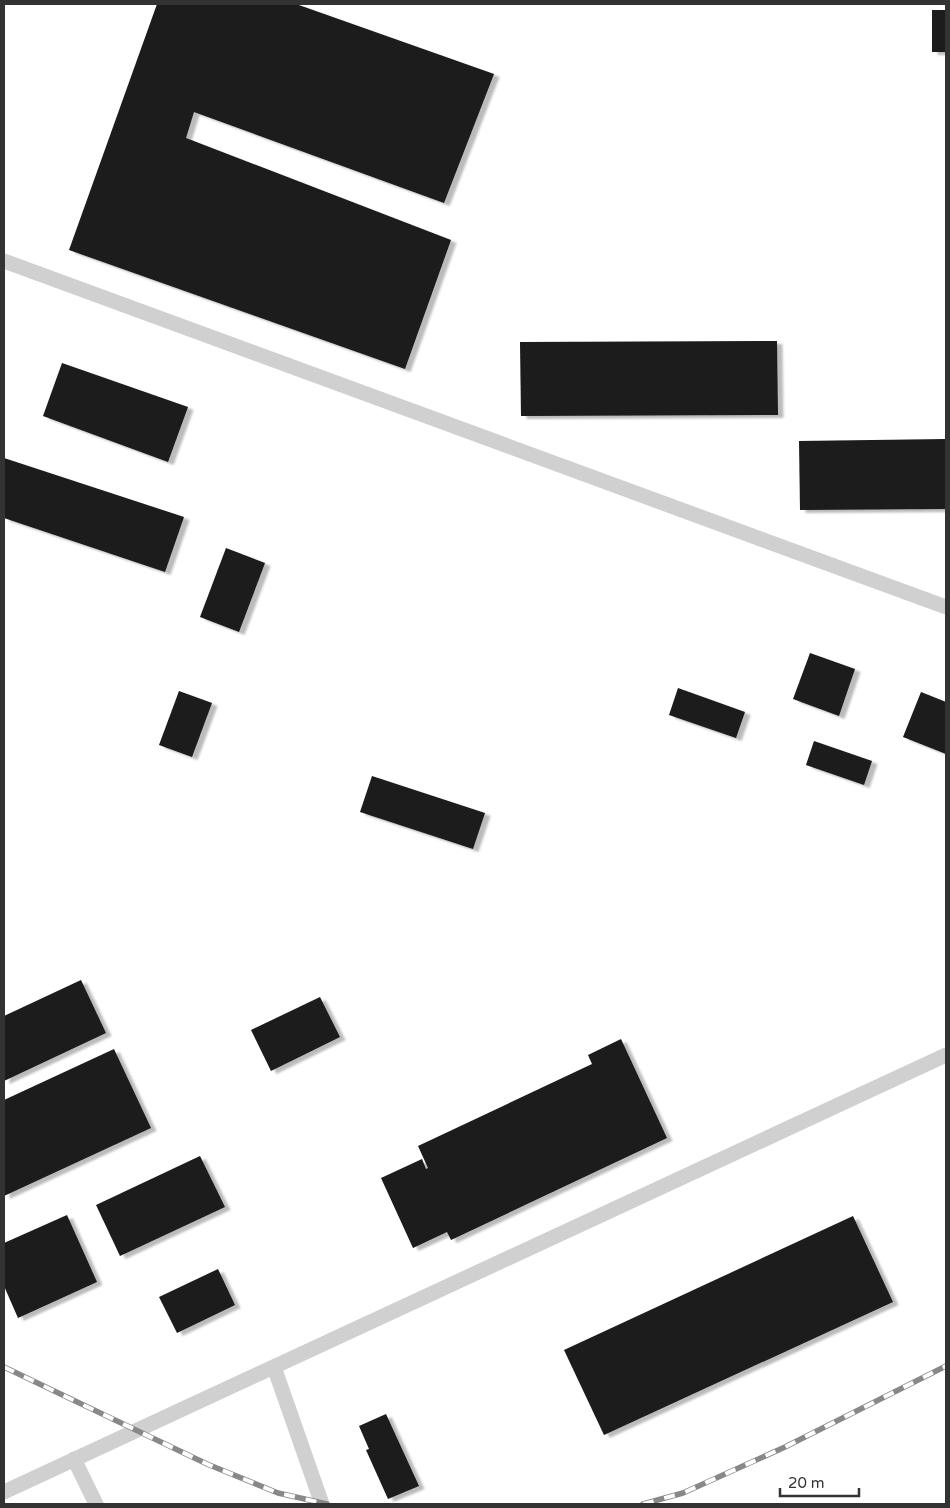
<svg xmlns="http://www.w3.org/2000/svg" width="950" height="1508" viewBox="0 0 950 1508" font-family="'Varela Round',sans-serif">
<defs>
<filter id="shadow"><feDropShadow dx="5.5" dy="3" stdDeviation="1" flood-color="#0004"/></filter>
</defs>
<rect width="100%" height="100%" fill="#fff"/>
<g fill="#1a1a1a" filter="url(#shadow)">
<polygon points="157,4 296,4 494,74 444,203 194,112 186,138 451,240 405,369 69,250"/>
<rect x="932" y="10" width="14" height="42"/>
<polygon points="777,341 778,415 521,416 520,342"/>
<polygon points="62,363 188,407 168,462 43,416"/>
<polygon points="946,439 946,509 800,510 799,441"/>
<polygon points="4,458 184,517 165,572 4,518"/>
<polygon points="226,548 265,563 239,632 200,617"/>
<polygon points="810,653 855,669 839,716 793,699"/>
<polygon points="678,688 745,712 736,738 669,715"/>
<polygon points="179,691 212,703 192,757 159,745"/>
<polygon points="921,692 946,702 946,754 903,737"/>
<polygon points="814,741 872,761 864,785 806,765"/>
<polygon points="372,776 485,813 473,849 360,812"/>
<polygon points="81,980 106,1033 4,1081 4,1016"/>
<polygon points="320,997 340,1037 271,1071 251,1030"/>
<polygon points="621,1039 667,1138 451,1240 447,1232 413,1248 381,1178 422,1159 426,1169 428,1168 418,1146 592,1064 588,1055"/>
<polygon points="114,1049 151,1128 4,1196 4,1100"/>
<polygon points="200,1156 225,1207 120,1256 96,1205"/>
<polygon points="67,1215 97,1282 18,1318 4,1286 4,1243"/>
<polygon points="853,1216 893,1302 604,1435 564,1350"/>
<polygon points="218,1269 235,1305 177,1333 159,1297"/>
<polygon points="386,1414 419,1486 388,1499 366,1450 369,1449 359,1426"/>
</g>
<g fill="none" stroke-linecap="round" stroke-linejoin="round">
<g stroke="#d0d0d0" stroke-width="15">
<polyline points="4,261 946,607"/>
<polyline points="274,1367 322,1504"/>
<polyline points="74,1459 96,1504"/>
<polyline points="4,1492 946,1055"/>
</g>
<g stroke="#888" stroke-width="5.5">
<g id="rail">
<polyline points="4,1367 207,1464 278,1493 327,1504"/>
<polyline points="643,1504 683,1493 785,1447 946,1366"/>
</g>
</g>
<use href="#rail" stroke="#fff" stroke-width="4" stroke-dasharray="11" stroke-linecap="butt"/>
</g>
<rect width="950" height="1508" fill="none" stroke="#333333" stroke-width="10"/>
<path d="M780 1488v8h79v-8" fill="none" stroke="#333333" stroke-width="2.5"/>
<text x="788" y="1488" font-size="15" fill="#333333" stroke="#ffffff" stroke-width="4" paint-order="stroke">20 m</text>
</svg>
